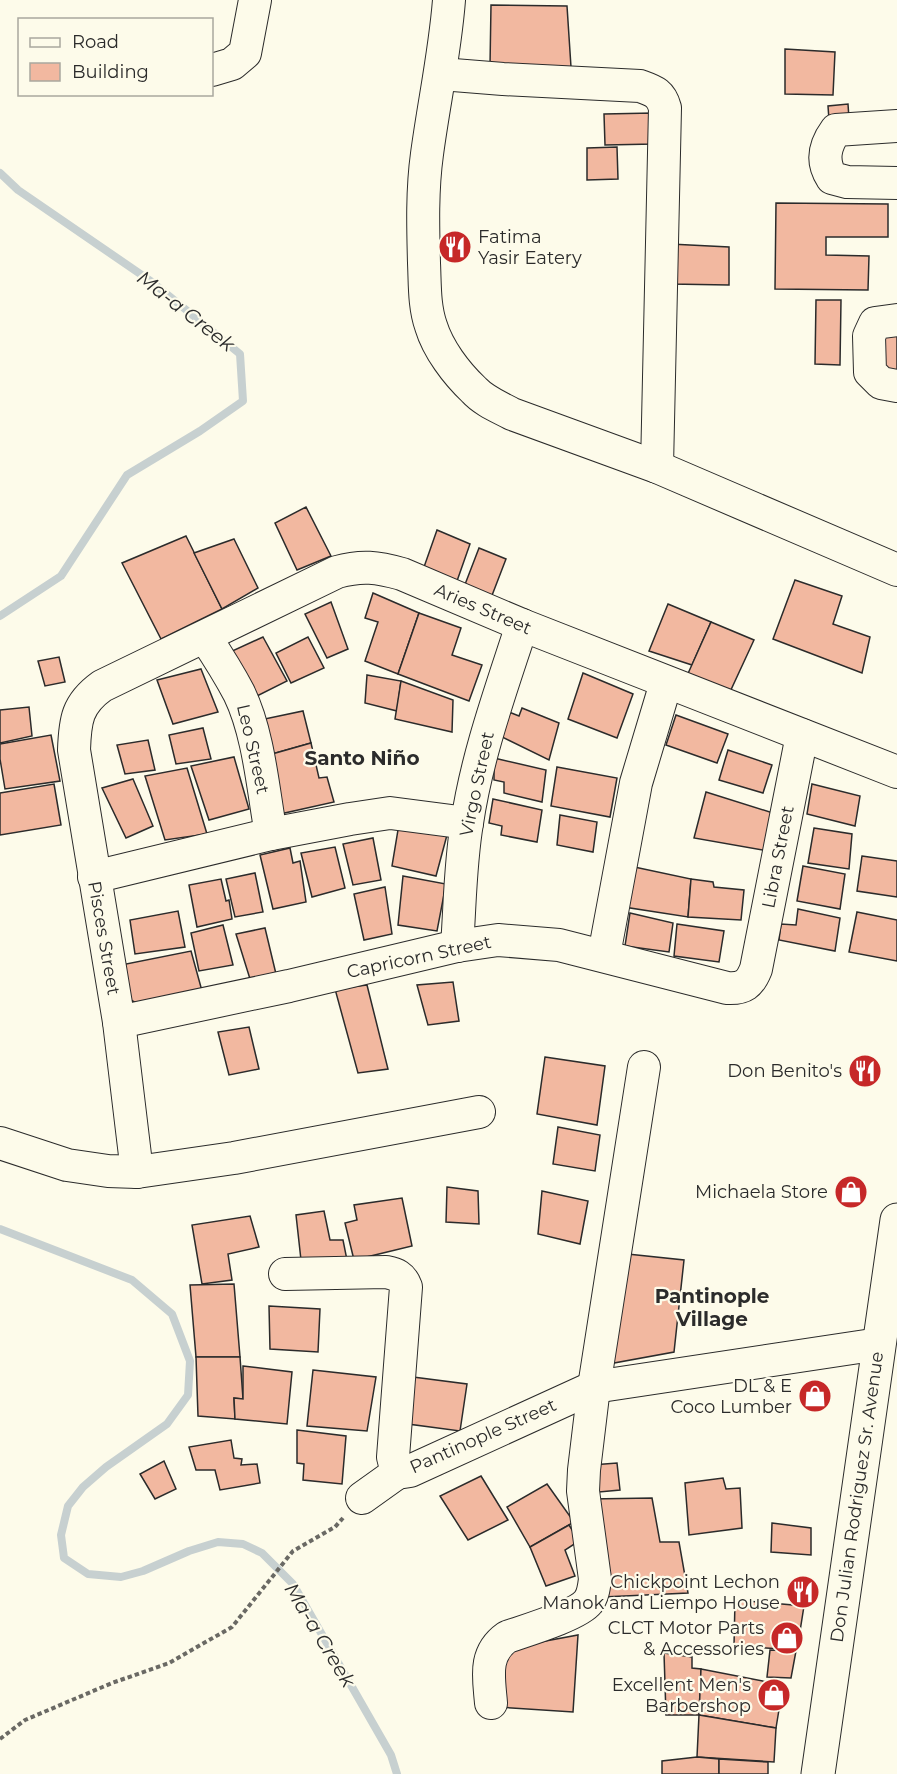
<svg xmlns="http://www.w3.org/2000/svg" width="897" height="1774" viewBox="0 0 897 1774" font-family="Montserrat,sans-serif">
<rect width="100%" height="100%" fill="#fdfbea"/>
<g fill="none" stroke-linecap="round" stroke-linejoin="round">
<g stroke="#c7d0d0" stroke-width="8">
<polyline points="0,173 18,190 152,282 240,354 243,401 200,431 127,475 61,576 0,616"/>
<polyline points="0,1229 132,1280 172,1314 190,1361 188,1395 167,1424 106,1467 83,1487 68,1506 61,1535 64,1558 88,1574 121,1577 143,1571 189,1551 218,1542 243,1544 262,1553 293,1584 391,1755 397,1774"/>
</g>
</g>
<g fill="#f2b8a0" stroke="#2b2b2b" stroke-width="1.5">
<polygon points="491,5 567,6 571,67 490,66"/>
<polygon points="785,49 835,52 833,95 785,94"/>
<polygon points="848,104 849,119 829,120 828,106"/>
<polygon points="653,113 654,144 605,145 604,114"/>
<polygon points="617,147 618,179 587,180 587,148"/>
<polygon points="776,203 888,204 888,237 826,237 826,255 869,256 868,290 775,289"/>
<polygon points="670,244 729,247 729,285 670,284"/>
<polygon points="816,300 841,300 840,365 815,364"/>
<polygon points="897,334 897,372 884,372 884,335"/>
<polygon points="306,507 331,556 297,570 275,523"/>
<polygon points="437,530 470,544 457,581 424,567"/>
<polygon points="186,536 222,609 161,639 122,563"/>
<polygon points="234,539 258,588 222,609 194,553"/>
<polygon points="479,548 506,559 491,598 464,587"/>
<polygon points="795,580 842,596 833,624 870,637 862,673 773,639"/>
<polygon points="373,593 419,613 398,674 365,661 378,622 365,618"/>
<polygon points="331,602 348,649 327,658 305,614"/>
<polygon points="668,604 711,622 692,665 649,651"/>
<polygon points="419,613 461,628 452,655 482,665 469,701 398,674"/>
<polygon points="711,622 754,640 729,694 686,678"/>
<polygon points="263,637 287,681 255,697 230,652"/>
<polygon points="308,637 324,668 291,683 276,653"/>
<polygon points="59,657 65,682 45,686 38,661"/>
<polygon points="201,669 218,712 173,724 157,680"/>
<polygon points="583,673 633,694 617,738 568,719"/>
<polygon points="367,675 401,681 397,711 365,703"/>
<polygon points="401,681 453,700 452,732 395,719"/>
<polygon points="29,707 32,736 0,743 0,710"/>
<polygon points="522,708 559,723 549,760 500,736 509,712 519,716"/>
<polygon points="303,711 311,743 265,756 255,721"/>
<polygon points="676,715 728,734 717,763 666,745"/>
<polygon points="203,728 211,759 176,764 169,735"/>
<polygon points="51,735 60,781 5,789 0,759 0,744"/>
<polygon points="148,740 155,770 125,774 117,745"/>
<polygon points="311,743 319,778 327,777 334,802 280,814 265,756"/>
<polygon points="728,750 772,765 763,793 719,780"/>
<polygon points="234,757 249,809 209,820 191,766"/>
<polygon points="494,758 546,770 542,802 504,793 504,782 494,780"/>
<polygon points="557,767 617,778 610,817 551,806"/>
<polygon points="187,768 207,834 165,840 145,776"/>
<polygon points="133,779 153,826 126,838 102,788"/>
<polygon points="54,784 61,825 0,835 0,793"/>
<polygon points="812,784 860,796 855,826 807,814"/>
<polygon points="706,792 773,813 768,851 694,838"/>
<polygon points="493,799 542,810 537,842 501,835 502,826 489,823"/>
<polygon points="560,815 597,822 593,852 557,845"/>
<polygon points="399,824 447,835 436,876 392,866"/>
<polygon points="814,828 852,834 849,869 808,863"/>
<polygon points="373,838 381,880 353,885 343,844"/>
<polygon points="335,847 345,888 312,897 301,853"/>
<polygon points="290,848 293,863 300,861 306,902 273,909 260,855"/>
<polygon points="862,856 897,861 897,897 857,891"/>
<polygon points="625,865 691,879 688,917 624,907"/>
<polygon points="803,866 845,874 840,909 797,901"/>
<polygon points="255,873 263,912 235,917 226,879"/>
<polygon points="403,876 446,884 437,931 398,925"/>
<polygon points="221,879 226,901 229,900 232,919 197,927 189,885"/>
<polygon points="691,879 713,882 714,887 744,890 741,920 688,917"/>
<polygon points="385,887 392,934 364,940 354,894"/>
<polygon points="798,909 840,918 835,951 779,940 781,924 796,925"/>
<polygon points="178,911 185,947 135,954 130,920"/>
<polygon points="857,912 897,920 897,961 849,952"/>
<polygon points="630,913 673,923 669,952 625,946"/>
<polygon points="677,924 724,931 719,962 674,956"/>
<polygon points="223,925 233,965 199,971 191,933"/>
<polygon points="265,928 276,974 250,979 236,934"/>
<polygon points="191,951 202,991 138,1004 129,999 116,966"/>
<polygon points="453,982 459,1021 428,1025 417,985"/>
<polygon points="367,985 388,1069 358,1073 335,989"/>
<polygon points="249,1027 259,1069 229,1075 218,1032"/>
<polygon points="545,1057 605,1066 597,1125 537,1114"/>
<polygon points="558,1127 600,1135 595,1171 553,1164"/>
<polygon points="447,1187 478,1191 479,1224 446,1222"/>
<polygon points="542,1191 588,1201 580,1244 538,1234"/>
<polygon points="402,1198 412,1246 354,1260 345,1223 357,1220 354,1205"/>
<polygon points="324,1211 330,1240 343,1240 348,1265 302,1269 296,1215"/>
<polygon points="250,1216 259,1247 228,1254 232,1280 202,1284 192,1225"/>
<polygon points="618,1253 684,1260 674,1352 603,1365"/>
<polygon points="234,1284 240,1357 196,1357 190,1285"/>
<polygon points="269,1306 320,1309 318,1352 270,1349"/>
<polygon points="196,1357 240,1357 243,1399 234,1398 235,1419 198,1416"/>
<polygon points="243,1366 292,1372 287,1424 235,1419 234,1398 243,1399"/>
<polygon points="313,1370 376,1377 367,1431 307,1426"/>
<polygon points="413,1377 467,1384 460,1431 408,1424"/>
<polygon points="297,1430 346,1436 342,1484 303,1480 304,1464 297,1463"/>
<polygon points="231,1440 234,1458 242,1459 241,1465 257,1464 260,1483 220,1490 215,1470 196,1470 189,1447"/>
<polygon points="164,1461 176,1489 155,1499 140,1474"/>
<polygon points="617,1463 620,1490 599,1492 592,1465"/>
<polygon points="481,1476 508,1520 468,1540 440,1496"/>
<polygon points="723,1478 726,1489 740,1488 742,1528 689,1535 685,1483"/>
<polygon points="547,1484 574,1522 530,1547 507,1507"/>
<polygon points="652,1498 660,1542 679,1542 688,1593 603,1597 590,1499"/>
<polygon points="772,1523 811,1528 811,1555 771,1552"/>
<polygon points="569,1525 579,1541 565,1550 575,1576 546,1586 530,1547"/>
<polygon points="735,1600 804,1606 797,1650 734,1646"/>
<polygon points="578,1635 573,1712 498,1707 497,1650"/>
<polygon points="770,1650 796,1651 791,1678 767,1677"/>
<polygon points="664,1653 692,1657 692,1668 701,1669 699,1715 666,1715"/>
<polygon points="701,1669 783,1685 776,1728 699,1715"/>
<polygon points="699,1715 776,1728 774,1762 697,1757"/>
<polygon points="697,1757 719,1759 719,1774 662,1774 662,1761"/>
<polygon points="719,1759 768,1762 768,1774 719,1774"/>
</g>
<g fill="none" stroke-linecap="round" stroke-linejoin="round">
<g stroke="#2b2b2b" stroke-width="34">
<g id="minor">
<path d="M449 0C445 52 434 102 427 154 422 190 423 227 424 263 425 284 424 306 431 326 438 349 456 373 474 390 484 401 499 407 512 414L657 467 897 570"/>
<polyline points="212,70 232,64 245,53 255,0"/>
<path d="M441 74 503 79 640 86C654 91 661 93 665 108L657 467"/>
<path d="M897 126 836 130C825 145 821 161 832 178L847 182 897 183"/>
<polyline points="897,320 875,323 869,336 870,372 881,383 897,386"/>
<path d="M205 637C217 655 229 674 239 693 259 734 263 790 271 834"/>
<polyline points="94,877 271,834 350,819 390,813 467,823"/>
<path d="M457 946C460 906 460 864 467 823 477 755 501 690 522 625"/>
<polyline points="604,955 636,783 666,683"/>
<path d="M119 1022 289 986 457 946 498 940 559 945 727 988C744 989 750 984 756 969L802 735"/>
<polyline points="0,1143 67,1165 108,1171 137,1172 234,1158 479,1112"/>
<path d="M137 1172 119 1022 74 750C75 720 77 704 102 686L337 572C362 565 377 567 402 574L522 625 897 772"/>
<path d="M285 1274 386 1272C396 1274 402 1276 406 1287L393 1457 397 1473"/>
<polyline points="397,1473 410,1471 594,1387 879,1344"/>
<polyline points="362,1498 397,1473"/>
<path d="M491 1703C489 1678 483 1654 507 1637 524 1631 578 1615 588 1602 593 1596 594 1587 595 1579L583 1491 584 1470 594 1387 644 1067"/>
</g>
</g>
<g stroke="#2b2b2b" stroke-width="35">
<polyline id="major" points="818,1774 897,1220"/>
</g>
<polyline stroke="#6a6964" stroke-width="4" stroke-dasharray="4.5 3" stroke-linecap="butt" points="0,1739 25,1720 112,1683 169,1663 232,1627 293,1551 335,1527 343,1518"/>
<use href="#minor" stroke="#fdfbea" stroke-width="32"/>
<use href="#major" stroke="#fdfbea" stroke-width="33"/>
</g>
<defs>
<g id="restaurant-disc" transform="scale(1.725)"><circle r="9.5" fill="#c62828" stroke="#fdfbea"/><path d="M-5-6h1v4h1v-4h1v4h1v-4h1v5L-1.5 .5V6h-2V.5L-5-1ZM5-6V6H3V1.5H1.5Q1.5-4 5-6Z" fill="#fff"/></g>
<g id="shop-disc" transform="scale(1.725)"><circle r="9.5" fill="#c62828" stroke="#fdfbea"/><path d="M-5-2.5h2.3a2.7 3.5 0 0 1 5.4 0H5L5.5 6h-11ZM-1.5-2.5h3a1.5 2.3 0 0 0-3 0Z" fill="#fff"/></g>
</defs>
<g fill-rule="evenodd">
<use href="#restaurant-disc" x="455" y="247"/>
<use href="#restaurant-disc" x="865" y="1071"/>
<use href="#shop-disc" x="851" y="1192"/>
<use href="#shop-disc" x="815" y="1396"/>
<use href="#restaurant-disc" x="803" y="1592"/>
<use href="#shop-disc" x="787" y="1638"/>
<use href="#shop-disc" x="774" y="1695"/>
</g>
<g text-anchor="middle" dominant-baseline="central" stroke-width="4.5" stroke-linejoin="round" paint-order="stroke">
<g font-size="18" fill="#2b2b2b" stroke="#fdfbea" text-anchor="end">
<text x="478" y="237" text-anchor="start">Fatima<tspan x="478" dy="21">Yasir Eatery</tspan></text>
<text x="842" y="1071">Don Benito's</text>
<text x="828" y="1192">Michaela Store</text>
<text x="792" y="1386">DL &amp; E<tspan x="792" dy="21">Coco Lumber</tspan></text>
<text x="780" y="1582">Chickpoint Lechon<tspan x="780" dy="21">Manok and Liempo House</tspan></text>
<text x="764" y="1628">CLCT Motor Parts<tspan x="764" dy="21">&amp; Accessories</tspan></text>
<text x="751" y="1685">Excellent Men's<tspan x="751" dy="21">Barbershop</tspan></text>
</g>
<g font-size="18" fill="#2b2b2b" stroke="#fdfbea">
<text transform="translate(483 609) rotate(23)">Aries Street</text>
<text transform="translate(253 749) rotate(77)">Leo Street</text>
<text transform="translate(477 784) rotate(-78)">Virgo Street</text>
<text transform="translate(778 857) rotate(-79)">Libra Street</text>
<text transform="translate(104 938) rotate(80)">Pisces Street</text>
<text transform="translate(419 957) rotate(-12)">Capricorn Street</text>
<text transform="translate(483 1436) rotate(-24)">Pantinople Street</text>
<text transform="translate(857 1497) rotate(-82)">Don Julian Rodriguez Sr. Avenue</text>
</g>
<g font-size="20" font-style="italic" fill="#2b2b2b" stroke="#fdfbea">
<text transform="translate(186 311) rotate(38)">Ma-a Creek</text>
<text transform="translate(320 1635) rotate(59)">Ma-a Creek</text>
</g>
<g font-size="20" font-weight="bold" fill="#2b2b2b" stroke="#fdfbea">
<text x="362" y="758">Santo Niño</text>
<text x="712" y="1296">Pantinople<tspan x="712" dy="23">Village</tspan></text>
</g>
</g>
<rect x="18" y="18" width="195" height="78" fill="#fdfbea" stroke="#a9a89e" stroke-width="1.5"/>
<rect x="30" y="38" width="30" height="9" fill="#fdfbea" stroke="#a9a89e" stroke-width="1.5"/>
<text x="72" y="48" font-size="18" fill="#2b2b2b">Road</text>
<rect x="30" y="63" width="30" height="18" fill="#f2b8a0" stroke="#a9a89e" stroke-width="1.5"/>
<text x="72" y="78" font-size="18" fill="#2b2b2b">Building</text>
</svg>
